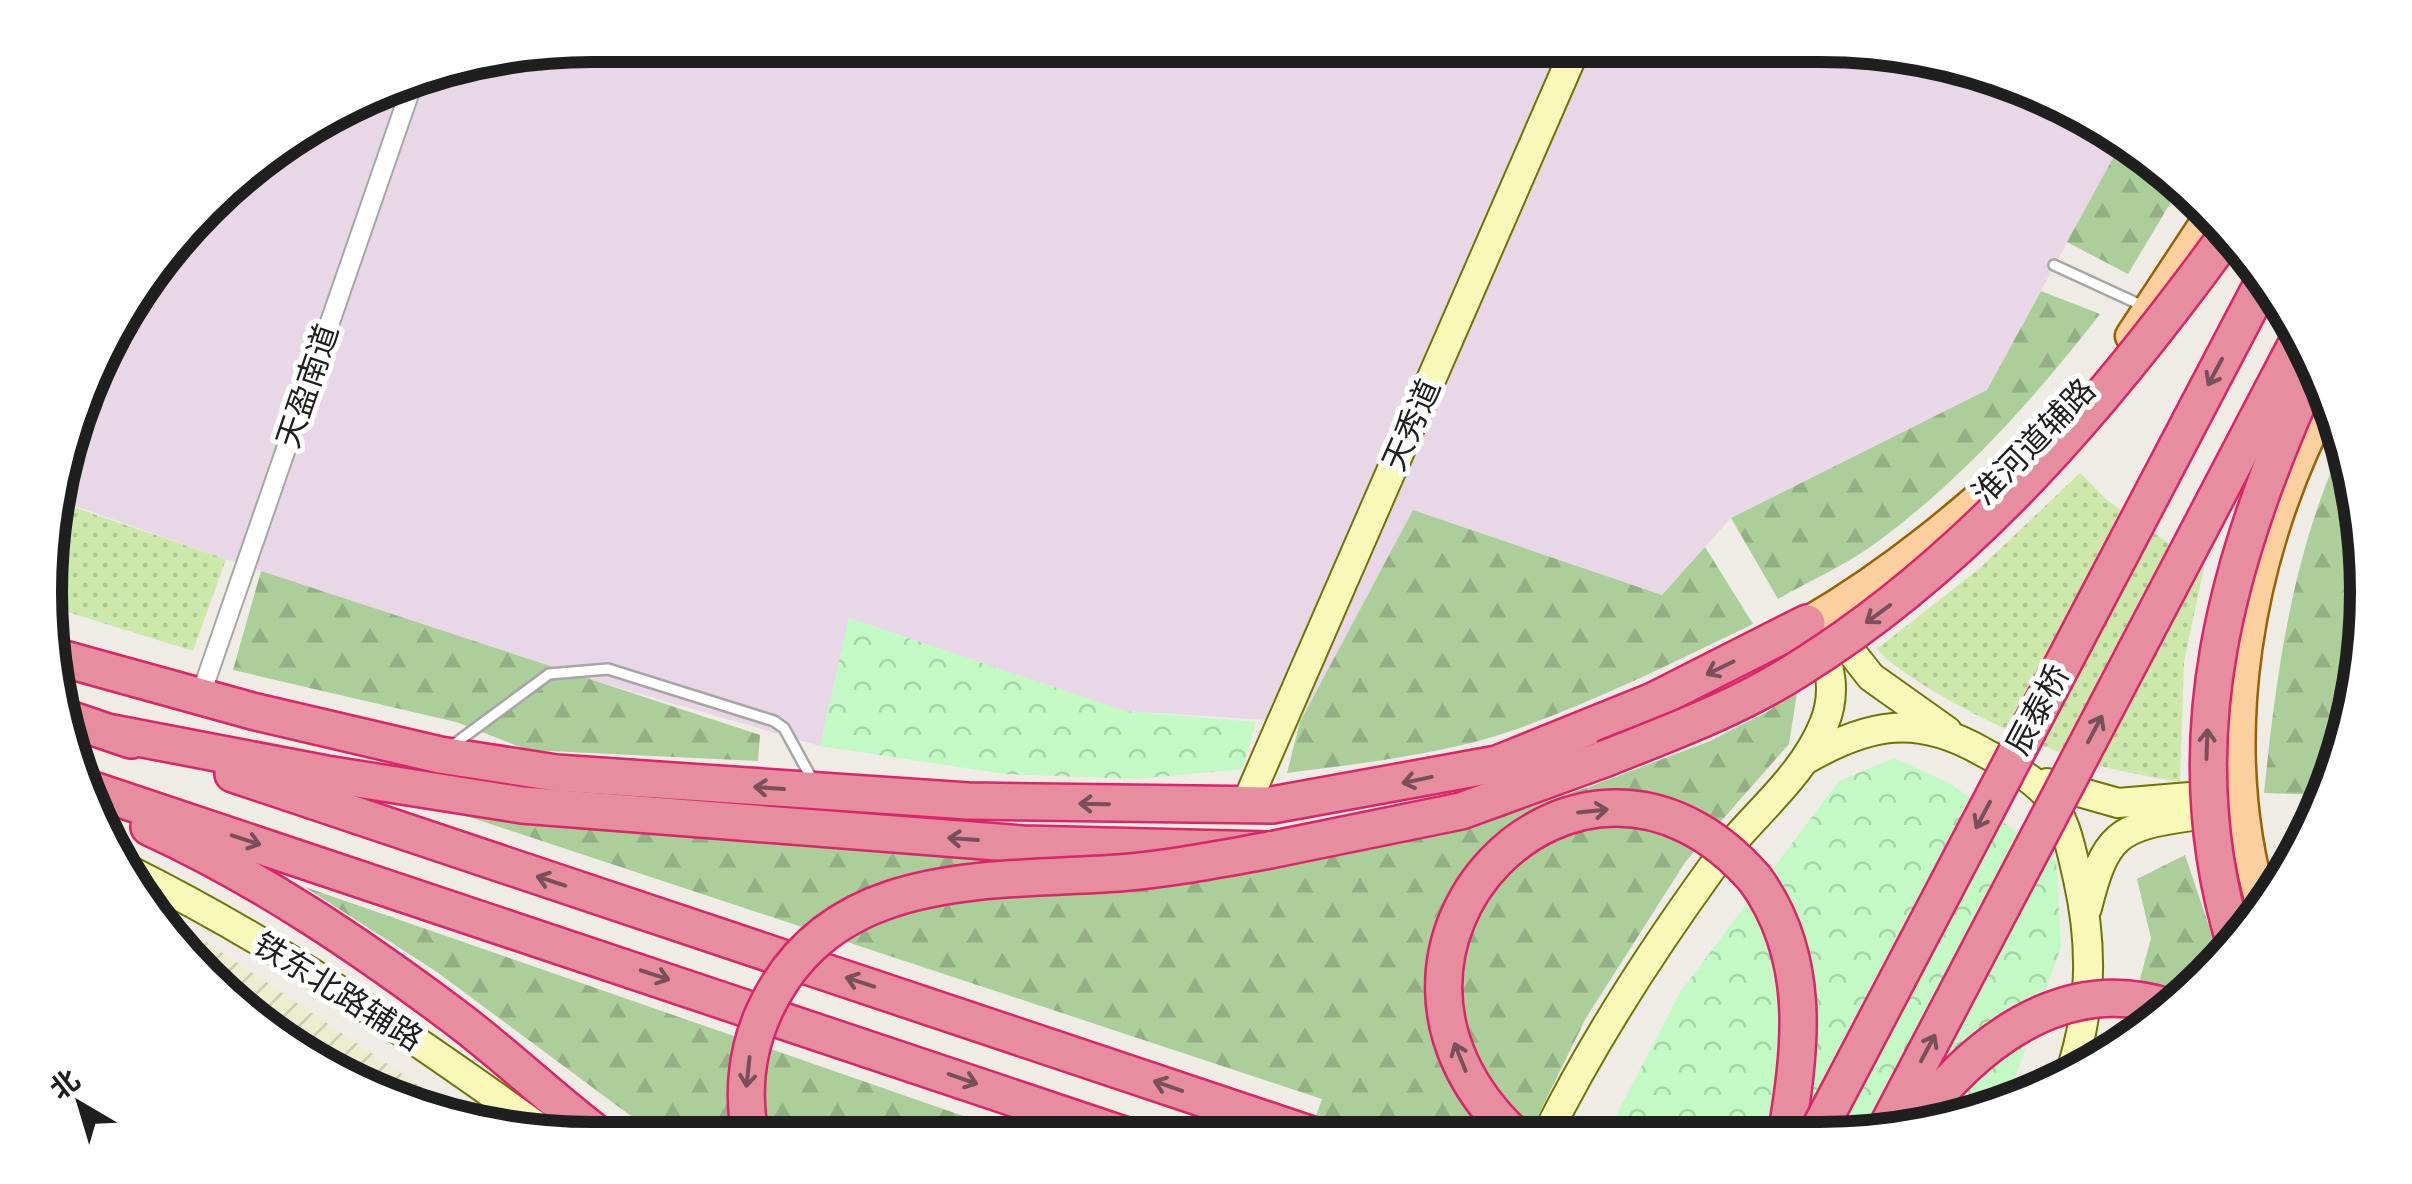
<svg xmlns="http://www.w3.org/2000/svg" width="2412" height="1184" viewBox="0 0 2412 1184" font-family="Karla,'Noto Sans SC',sans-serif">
<defs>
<pattern id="farmland-furrows" width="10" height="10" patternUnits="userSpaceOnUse" patternTransform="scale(2.5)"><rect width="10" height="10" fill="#edeed0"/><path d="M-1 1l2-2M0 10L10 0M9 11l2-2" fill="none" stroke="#cbccb2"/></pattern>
<pattern id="grass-dots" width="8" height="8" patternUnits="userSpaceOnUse" patternTransform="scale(2.5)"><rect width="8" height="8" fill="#cce9ab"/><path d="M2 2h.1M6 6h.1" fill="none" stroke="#afc793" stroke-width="1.8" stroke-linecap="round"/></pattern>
<pattern id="forest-firs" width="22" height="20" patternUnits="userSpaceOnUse" patternTransform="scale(2.5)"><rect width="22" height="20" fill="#abce9a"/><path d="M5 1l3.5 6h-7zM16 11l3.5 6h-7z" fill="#93b084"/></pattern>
<pattern id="park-crowns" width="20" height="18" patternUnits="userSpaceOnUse" patternTransform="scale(2.5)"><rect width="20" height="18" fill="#c2f9c5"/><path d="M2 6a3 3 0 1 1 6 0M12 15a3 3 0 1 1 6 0" fill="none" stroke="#a6d5a9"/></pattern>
</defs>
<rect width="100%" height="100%" fill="#efebe5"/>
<g fill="#e8d7e6">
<polygon points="592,45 1821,45 2030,87 2119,147 1987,390 1731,518 1662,595 1413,510 1300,722 1125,711 849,618 820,746 474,646 55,499 56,485 119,318 259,158 416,74"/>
<polygon points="2361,564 2367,593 2346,697 2353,579"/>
</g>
<polygon fill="url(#farmland-furrows)" points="155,908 164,913 460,1113 382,1097 206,979"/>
<g fill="url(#grass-dots)">
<path d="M2080 473 2107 500 2204 568 2184 661 2180 782C2155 777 2129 773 2104 767 2048 753 1913 690 1877 649L1980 568Z"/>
<polygon points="55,501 226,559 193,651 52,607"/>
</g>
<g fill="url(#forest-firs)">
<polygon points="2119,147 2180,187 2128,274 2067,242"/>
<path d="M2041 291 2100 314C2034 399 1961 481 1873 545 1844 566 1809 581 1778 599L1731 518 1987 390Z"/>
<path d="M2339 453 2361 564 2353 579 2346 697 2326 795 2264 793C2276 677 2291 561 2339 453Z"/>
<path d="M1413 510 1662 595 1705 547 1753 624C1674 662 1596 701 1514 730 1442 755 1361 763 1287 773L1300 722Z"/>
<polygon points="261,571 760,735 758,761 528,750 456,722 233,670"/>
<polygon points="1798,687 1789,744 1686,861 1586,1018 1528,1136 1309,1136 1322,1099 457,813 966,853 1128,886 1210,881 1463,828 1592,786 1710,741 1769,711"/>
<polygon points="2185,855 2220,959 2153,1026 2123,1043 2151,938 2137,879"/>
<polygon points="305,887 1024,1137 662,1139 437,972"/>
</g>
<g fill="url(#park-crowns)">
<polygon points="849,618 1125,711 1256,722 1242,769 1135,779 1005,774 820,746"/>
<polygon points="1894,758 1951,784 2056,861 2061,947 2006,1104 1892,1134 1606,1135 1681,991 1839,781"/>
</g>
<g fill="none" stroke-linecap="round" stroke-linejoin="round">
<g stroke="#a6a6a6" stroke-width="14">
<g id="lane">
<polyline points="2054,265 2143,306"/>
<polyline points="453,745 549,674 608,669 774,721 784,728 813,781"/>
</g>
</g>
<g stroke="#a6a6a6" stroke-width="22">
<polyline id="street" points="200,697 416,74"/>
</g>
<g stroke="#6d7605" stroke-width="32">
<g id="secondary">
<polyline points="1549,45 1570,60"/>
<polyline points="1831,626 1871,677 1947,731"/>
<path d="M1805 760C1869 723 1917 714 1983 752 2005 764 2029 775 2046 794 2066 818 2071 849 2078 879 2093 946 2092 1007 2070 1074"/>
<polyline points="2047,783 2118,803 2226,794"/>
<polyline points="1246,804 1577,45"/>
<path d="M127 869C274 942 408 1033 541 1129"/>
<path d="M2087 908C2105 836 2117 826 2192 816"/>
<path d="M1546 1136C1592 1043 1651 952 1711 869 1746 820 1801 781 1824 724 1836 695 1832 664 1816 637"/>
</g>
</g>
<g stroke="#986101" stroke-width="35">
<g id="primary">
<polyline points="2131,336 2212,213"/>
<path d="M1807 623C1895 572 1969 509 2044 440"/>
<path d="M2263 909C2213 740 2247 552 2328 398"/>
</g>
</g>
<g stroke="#da2569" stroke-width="40">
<g id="highway">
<polyline points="50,655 252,711 440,755 556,773 968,801 1272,805 1497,764 1653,701 1807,623"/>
<polyline points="66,718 131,740"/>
<polyline points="112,733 326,774 522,805 1023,844 1270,850 1461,811 1604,759"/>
<polyline points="233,774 1315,1136"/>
<polyline points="87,788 1130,1137"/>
<path d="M149 827C258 877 359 945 455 1017 507 1056 553 1101 604 1139"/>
<path d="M1755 879C1811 956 1802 1047 1786 1135"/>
</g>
</g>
<use href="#lane" stroke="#fff" stroke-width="9"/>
<use href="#street" stroke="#fff" stroke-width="18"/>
<use href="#secondary" stroke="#f8f9b9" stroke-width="28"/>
<use href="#primary" stroke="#fbd09e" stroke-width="30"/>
<use href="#highway" stroke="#e68da0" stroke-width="35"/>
<g stroke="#da2569" stroke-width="40" stroke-linecap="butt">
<g id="highway-bridge">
<path d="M1604 759C1669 733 1738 708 1797 670 1972 561 2107 400 2227 235"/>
<path d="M2235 944C2172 738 2229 554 2314 366"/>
<path d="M1910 1129C1971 1046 2062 971 2171 1008"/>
<polyline points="1883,1134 2298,341"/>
<polyline points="1816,1135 2261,286"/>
<path d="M1515 1136C1315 949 1581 678 1755 879"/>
<path d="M751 1138C742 1096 746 1052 764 1012 829 868 987 882 1119 873 1170 869 1220 859 1270 850"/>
</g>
</g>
<use href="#highway-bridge" stroke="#e68da0" stroke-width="35"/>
</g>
<defs><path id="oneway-shaft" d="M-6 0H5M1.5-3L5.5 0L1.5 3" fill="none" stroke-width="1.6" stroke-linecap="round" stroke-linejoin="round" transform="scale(2.5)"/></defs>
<g stroke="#795059">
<use href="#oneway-shaft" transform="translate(2215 372) rotate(118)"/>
<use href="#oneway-shaft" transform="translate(1878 614) rotate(144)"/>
<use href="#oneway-shaft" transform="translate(1720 668) rotate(154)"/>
<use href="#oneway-shaft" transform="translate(2095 729) rotate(-62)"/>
<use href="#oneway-shaft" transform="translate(2207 744) rotate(-88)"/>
<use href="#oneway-shaft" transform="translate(1417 780) rotate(168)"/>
<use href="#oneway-shaft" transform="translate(769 788) rotate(-176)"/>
<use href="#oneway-shaft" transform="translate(1094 804) rotate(-179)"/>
<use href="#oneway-shaft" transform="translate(1593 811) rotate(-6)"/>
<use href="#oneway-shaft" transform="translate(1983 815) rotate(118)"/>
<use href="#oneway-shaft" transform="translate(963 839) rotate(-176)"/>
<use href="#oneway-shaft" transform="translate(246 840) rotate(18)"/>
<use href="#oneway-shaft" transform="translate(551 881) rotate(-162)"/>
<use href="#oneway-shaft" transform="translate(655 975) rotate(18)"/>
<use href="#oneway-shaft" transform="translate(860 982) rotate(-162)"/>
<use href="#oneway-shaft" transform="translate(1928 1048) rotate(-62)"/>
<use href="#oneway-shaft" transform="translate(1460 1057) rotate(-112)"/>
<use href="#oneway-shaft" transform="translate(748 1072) rotate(96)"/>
<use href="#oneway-shaft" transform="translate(963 1079) rotate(19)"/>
<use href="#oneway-shaft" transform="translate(1168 1086) rotate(-161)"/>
</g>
<g text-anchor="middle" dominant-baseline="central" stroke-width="10" stroke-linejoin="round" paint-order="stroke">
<g font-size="32" fill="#1f1f1f" stroke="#fff">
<text transform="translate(308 386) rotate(-71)">天盈南道</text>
<text transform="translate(1412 425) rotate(-66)">天秀道</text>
<text transform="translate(2034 442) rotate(-46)">淮河道辅路</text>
<text transform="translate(2038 710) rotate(-62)">辰泰桥</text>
<text transform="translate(338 992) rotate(32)">铁东北路辅路</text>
</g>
</g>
<path d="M0 0H2412V1184H0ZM592 62H1820A530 530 0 0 1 2350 592V592A530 530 0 0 1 1820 1122H592A530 530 0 0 1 62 592V592A530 530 0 0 1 592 62Z" fill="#fff" fill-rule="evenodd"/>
<path fill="none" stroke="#1f1f1f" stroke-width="12" d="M592 62H1820A530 530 0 0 1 2350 592V592A530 530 0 0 1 1820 1122H592A530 530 0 0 1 62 592V592A530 530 0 0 1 592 62Z"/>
<g transform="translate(80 1104) rotate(322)" stroke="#ffffff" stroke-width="8" paint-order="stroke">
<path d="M0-8L18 38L0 25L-18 38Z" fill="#1f1f1f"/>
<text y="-15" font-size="28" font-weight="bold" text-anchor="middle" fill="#1f1f1f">北</text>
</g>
</svg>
